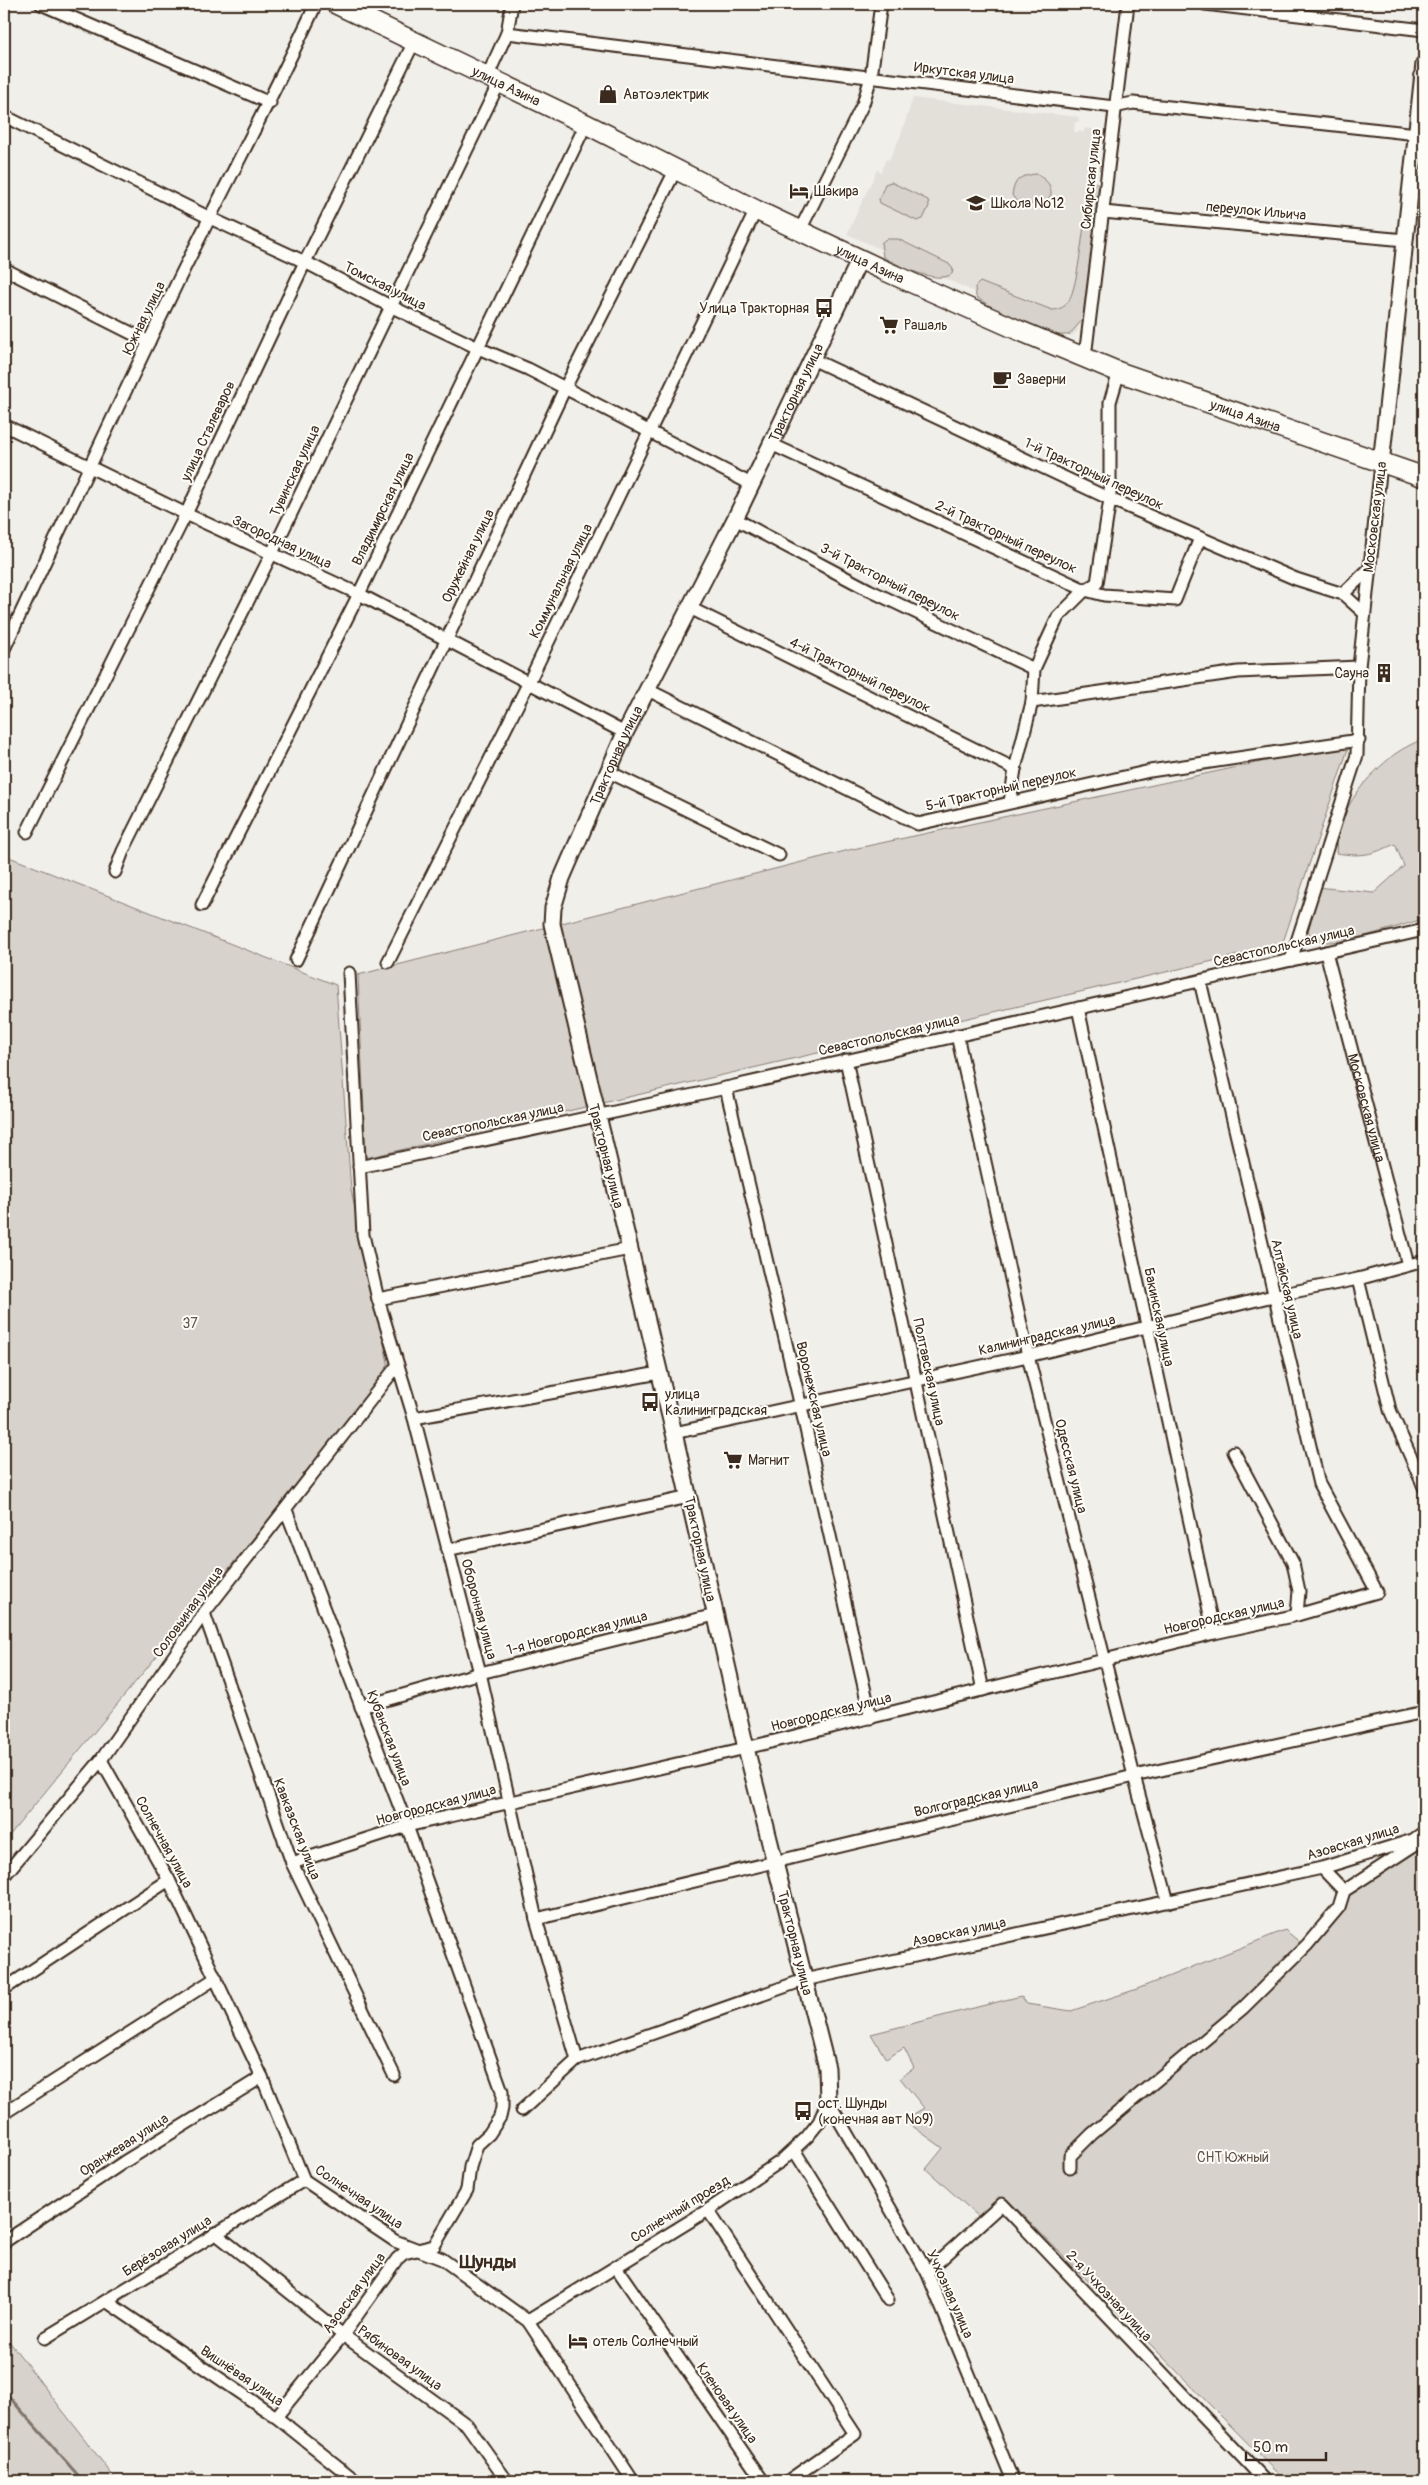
<svg xmlns="http://www.w3.org/2000/svg" width="1428" height="2485" viewBox="0 0 1428 2485" font-family="Pangolin,sans-serif">
<rect width="100%" height="100%" fill="#f1efea"/>
<filter id="ink" filterUnits="userSpaceOnUse"><feTurbulence type="fractalNoise" baseFrequency=".02" numOctaves="2"/><feDisplacementMap in="SourceGraphic" scale="10" xChannelSelector="R" yChannelSelector="G"/><feConvolveMatrix kernelMatrix="1 2 1 2 8 2 1 2 1" color-interpolation-filters="sRGB"/></filter>
<g filter="url(#ink)">
<polygon fill="#e3e0da" points="913,98 1079,117 1078,122 1075,122 1074,132 1084,132 1085,128 1099,130 1078,286 1085,287 1081,323 1077,332 1071,336 847,234 877,170 881,172 886,159 889,160 900,137"/>
<g fill="#d7d2cc" stroke="#897e75">
<path d="M1036 174C1045 179 1052 184 1051 195L1043 204H1029L1016 201 1012 195C1015 178 1020 176 1036 174Z"/>
<polygon points="891,182 928,200 929,206 923,219 917,221 880,203 879,199 885,184"/>
<path d="M1095 182 1100 185 1101 212 1088 308 1083 319 1069 335H1058L996 310 976 297 975 287 980 282 1052 310C1058 310 1065 307 1068 302 1079 286 1084 215 1089 192Z"/>
<path d="M886 239H898L949 264 953 269 952 274C936 285 898 265 883 257L881 243Z"/>
<path d="M1424 738V919C1396 926 1342 947 1315 941L1308 931 1317 887 1374 893 1404 866 1395 844C1371 855 1362 857 1336 853 1338 812 1360 783 1390 758 1400 749 1413 744 1424 738Z"/>
<polygon points="1350,743 1282,945 366,1158 358,975 853,849"/>
<polygon points="4,855 336,985 351,1190 390,1372 4,1842"/>
<polygon points="1424,1831 1424,2481 1285,2481 1015,2207 1004,2201 979,2217 926,2169 943,2148 904,2120 924,2108 900,2078 914,2068 904,2048 886,2059 871,2034 1021,1996 1027,2004 1071,2011 1137,1989 1285,1930 1302,1944 1331,1915 1357,1875"/>
<polygon points="4,2333 5,2336 117,2481 4,2481"/>
<polygon points="192,2472 205,2481 176,2481"/>
</g>
<g fill="none" stroke-linecap="round" stroke-linejoin="round">
<polyline stroke="#80746b" stroke-width="3" points="4,2391 83,2481"/>
<g stroke="#3b2a1e" stroke-width="15">
<g id="minor">
<polyline points="41,4 270,103"/>
<polyline points="1205,4 1424,30"/>
<polyline points="507,33 1114,107 1133,103 1417,134"/>
<polyline points="487,77 507,33 512,4"/>
<polyline points="4,116 210,218 305,262 390,306 478,348 528,369 751,484"/>
<polyline points="1103,212 1405,240"/>
<polyline points="800,230 863,104 871,77 881,4"/>
<polyline points="4,269 149,342"/>
<polyline points="1085,357 1128,4"/>
<polyline points="812,359 1110,499 1296,579 1343,594 1363,612"/>
<polyline points="4,425 186,514 359,594 625,733"/>
<polyline points="771,444 1085,590 1104,595 1175,600 1200,538"/>
<polyline points="735,519 869,590 1034,669"/>
<polyline points="1343,594 1368,570"/>
<polyline points="690,608 1015,769"/>
<path d="M4 649C62 525 120 401 180 277 225 186 273 96 316 4"/>
<polyline points="648,690 918,824 1150,771 1359,740"/>
<polyline points="1032,702 1238,672 1359,667"/>
<polyline points="607,771 779,855"/>
<polyline points="1010,802 1015,769 1032,702 1034,669 1058,617 1085,590 1097,583 1110,499 1110,402 1119,372"/>
<polyline points="27,832 186,514 305,262 414,42"/>
<polyline points="115,872 123,851 272,553 499,83"/>
<polyline points="202,905 359,594 586,124"/>
<path id="s1" d="M1326 952 1408 1265"/>
<polyline points="296,960 565,388 676,169"/>
<polyline points="1291,960 1357,755 1359,667 1381,464"/>
<polyline points="388,962 529,682 756,210"/>
<polyline points="349,973 363,1235 378,1299 414,1418 480,1673 536,1919 577,2060"/>
<polyline points="1078,1008 1214,1633"/>
<polyline points="957,1035 1028,1356 1134,1776 1168,1902"/>
<polyline points="846,1060 983,1690"/>
<polyline points="726,1088 801,1407 871,1718"/>
<polyline points="359,1167 726,1088 1424,930"/>
<polyline points="1358,1279 1390,1410 1424,1487"/>
<polyline points="378,1299 630,1249"/>
<polyline points="414,1418 659,1373"/>
<polyline points="674,1433 1028,1356 1273,1296 1358,1279 1424,1261"/>
<polyline points="1234,1452 1293,1563 1299,1591 1297,1615"/>
<polyline points="447,1550 689,1497"/>
<polyline points="204,1613 292,1863 394,2075"/>
<polyline points="361,1707 480,1673 715,1615"/>
<polyline points="101,1760 169,1880 262,2077 304,2180 395,2241 442,2259 528,2321 633,2481"/>
<polyline points="292,1863 407,1826 746,1748 1214,1633 1297,1615 1377,1592 1319,1484 1200,981"/>
<polyline points="1322,1868 1344,1891"/>
<polyline points="4,1876 101,1760 204,1613 397,1366"/>
<polyline points="536,1919 1134,1776 1424,1712"/>
<polyline points="4,1989 169,1880"/>
<polyline points="828,2101 927,2272 1013,2481"/>
<polyline points="522,2110 577,2060 804,1980 1322,1868 1413,1840 1424,1832"/>
<polyline points="4,2113 216,1978"/>
<polyline points="794,2150 888,2300"/>
<polyline points="1070,2167 1070,2156 1092,2134 1243,2008 1307,1945 1339,1907 1344,1891 1419,1842"/>
<polyline points="708,2210 855,2434 788,2481"/>
<polyline points="215,2233 343,2335 467,2425 507,2481"/>
<polyline points="4,2242 124,2162 262,2077"/>
<polyline points="616,2267 763,2481"/>
<polyline points="927,2272 1002,2204 1265,2481"/>
<polyline points="106,2301 276,2417 356,2481"/>
<polyline points="528,2321 708,2210 781,2161 807,2137 819,2122 828,2101"/>
<polyline points="45,2338 304,2180"/>
<polyline points="276,2417 343,2335 397,2259 404,2253 434,2246 467,2190 470,2167 477,2145 489,2134 500,2117 502,2108 502,2091 407,1826 286,1510"/>
</g>
</g>
<g stroke="#3b2a1e" stroke-width="19">
<g id="tertiary">
<polyline points="1381,464 1424,64"/>
<path id="s2" d="M828 2101 827 2068 746 1748 674 1433 552 924 553 908 562 878 625 733 735 519 860 259"/>
</g>
</g>
<g stroke="#3b2a1e" stroke-width="22">
<g id="primary">
<path id="s3" d="M336 4 586 124 756 210 883 270 1018 330 1119 372 1424 477"/>
</g>
</g>
<use href="#minor" stroke="#fdfcf7" stroke-width="11"/>
<use href="#tertiary" stroke="#fdfcf7" stroke-width="15"/>
<use href="#primary" stroke="#fdfcf7" stroke-width="19"/>
</g>
</g>
<defs>
<g id="shop-bare" transform="scale(1.5)"><path d="M-5-2.5h2.3a2.7 3.5 0 0 1 5.4 0H5L5.5 6h-11ZM-1.5-2.5h3a1.5 2.3 0 0 0-3 0Z" fill="#3b2a1e" stroke="#fdfcf7" stroke-width="2.5" paint-order="stroke"/></g>
<g id="hotel-bare" transform="scale(1.5)"><path d="M-6-4.5h1.5V1H6V5H4.5V3h-9V5H-6ZM-4 0a1.8 1.8 0 1 1 3.6 0ZM.5 0V-2.5h3Q6-2.5 6 0Z" fill="#3b2a1e" stroke="#fdfcf7" stroke-width="2.5" paint-order="stroke"/></g>
<g id="school-bare" transform="scale(1.5)"><path d="M0-5L7-2L0 1L-7-2ZM-4 1L0 2.5L4 1V4Q0 6-4 4Z" fill="#3b2a1e" stroke="#fdfcf7" stroke-width="2.5" paint-order="stroke"/></g>
<g id="bus-bare" transform="scale(1.5)"><path d="M-5-6H5V4H4V6H2V4H-2V6H-4V4H-5ZM-3.5-4V0h7V-4ZM-3.5 1.2v1.5H-2V1.2ZM2 1.2v1.5H3.5V1.2Z" fill="#3b2a1e" stroke="#fdfcf7" stroke-width="2.5" paint-order="stroke"/></g>
<g id="supermarket-bare" transform="scale(1.5)"><path d="M-6-5.5h2.5l.6 2H6L4.5 2H-2.5L-4.4-4H-6ZM-1.5 3.2a1.3 1.3 0 1 0 .1 0ZM3 3.2a1.3 1.3 0 1 0 .1 0Z" fill="#3b2a1e" stroke="#fdfcf7" stroke-width="2.5" paint-order="stroke"/></g>
<g id="cafe-bare" transform="scale(1.5)"><path d="M-5.5-4.5H6V0H3Q3 3.5 0 3.5H-2.5Q-5.5 3.5-5.5 0ZM3-3.2v2h1.7v-2ZM-6 4.5H4V6H-6Z" fill="#3b2a1e" stroke="#fdfcf7" stroke-width="2.5" paint-order="stroke"/></g>
<g id="building-bare" transform="scale(1.5)"><path d="M-4-6H4V6H1V3H-1V6H-4ZM-2.5-4.3h1.7v1.8h-1.7ZM.8-4.3h1.7v1.8H.8ZM-2.5-1h1.7V.8h-1.7ZM.8-1h1.7V.8H.8Z" fill="#3b2a1e" stroke="#fdfcf7" stroke-width="2.5" paint-order="stroke"/></g>
</defs>
<g fill-rule="evenodd">
<use href="#shop-bare" x="608" y="94"/>
<use href="#hotel-bare" x="799" y="191"/>
<use href="#school-bare" x="976" y="203"/>
<use href="#bus-bare" x="824" y="308"/>
<use href="#supermarket-bare" x="889" y="325"/>
<use href="#cafe-bare" x="1002" y="379"/>
<use href="#building-bare" x="1384" y="673"/>
<use href="#bus-bare" x="650" y="1402"/>
<use href="#supermarket-bare" x="733" y="1460"/>
<use href="#bus-bare" x="803" y="2111"/>
<use href="#hotel-bare" x="578" y="2341"/>
</g>
<g text-anchor="middle" dominant-baseline="central" stroke-width="4" stroke-linejoin="round" paint-order="stroke">
<g font-size="14" fill="#3b2a1e" stroke="#fdfcf7">
<text transform="translate(964 73) rotate(7)">Иркутская улица</text>
<text stroke="none"><textPath href="#s3" startOffset="189">улица Азина</textPath></text>
<text transform="translate(1091 179) rotate(-84)">Сибирская улица</text>
<text transform="translate(1256 211) rotate(5)">переулок Ильича</text>
<text stroke="none"><textPath href="#s3" startOffset="594">улица Азина</textPath></text>
<text transform="translate(385 286) rotate(27)">Томская улица</text>
<text transform="translate(144 318) rotate(-64)">Южная улица</text>
<text stroke="none"><textPath href="#s2" startOffset="1796">Тракторная улица</textPath></text>
<text stroke="none"><textPath href="#s3" startOffset="999">улица Азина</textPath></text>
<text transform="translate(208 431) rotate(-65)">улица Сталеваров</text>
<text transform="translate(295 471) rotate(-65)">Тувинская улица</text>
<text transform="translate(1094 474) rotate(25)">1-й Тракторный переулок</text>
<text transform="translate(383 509) rotate(-64)">Владимирская улица</text>
<text transform="translate(1375 517) rotate(-83)">Московская улица</text>
<text transform="translate(1006 537) rotate(25)">2-й Тракторный переулок</text>
<text transform="translate(282 542) rotate(25)">Загородная улица</text>
<text transform="translate(468 556) rotate(-64)">Оружейная улица</text>
<text transform="translate(561 581) rotate(-64)">Коммунальная улица</text>
<text transform="translate(890 582) rotate(27)">3-й Тракторный переулок</text>
<text transform="translate(860 675) rotate(26)">4-й Тракторный переулок</text>
<text stroke="none"><textPath href="#s2" startOffset="1391">Тракторная улица</textPath></text>
<text transform="translate(1001 789) rotate(-13)">5-й Тракторный переулок</text>
<text transform="translate(1284 946) rotate(-13)">Севастопольская улица</text>
<text transform="translate(889 1035) rotate(-13)">Севастопольская улица</text>
<text stroke="none"><textPath href="#s1" startOffset="161">Московская улица</textPath></text>
<text transform="translate(493 1122) rotate(-12)">Севастопольская улица</text>
<text transform="translate(606 1156) rotate(76)">Тракторная улица</text>
<text transform="translate(1287 1289) rotate(77)">Алтайская улица</text>
<text transform="translate(1159 1317) rotate(78)">Бакинская улица</text>
<text transform="translate(1047 1335) rotate(-13)">Калининградская улица</text>
<text transform="translate(929 1372) rotate(78)">Полтавская улица</text>
<text transform="translate(814 1399) rotate(77)">Воронежская улица</text>
<text transform="translate(1071 1466) rotate(76)">Одесская улица</text>
<text transform="translate(700 1549) rotate(78)">Тракторная улица</text>
<text transform="translate(479 1609) rotate(75)">Оборонная улица</text>
<text transform="translate(188 1612) rotate(-54)">Соловьиная улица</text>
<text transform="translate(1224 1616) rotate(-13)">Новгородская улица</text>
<text transform="translate(577 1633) rotate(-14)">1-я Новгородская улица</text>
<text transform="translate(831 1712) rotate(-14)">Новгородская улица</text>
<text transform="translate(389 1738) rotate(69)">Кубанская улица</text>
<text transform="translate(976 1798) rotate(-13)">Волгоградская улица</text>
<text transform="translate(436 1805) rotate(-15)">Новгородская улица</text>
<text transform="translate(297 1829) rotate(69)">Кавказская улица</text>
<text transform="translate(164 1842) rotate(61)">Солнечная улица</text>
<text transform="translate(1353 1842) rotate(-17)">Азовская улица</text>
<text transform="translate(959 1932) rotate(-12)">Азовская улица</text>
<text transform="translate(795 1943) rotate(76)">Тракторная улица</text>
<text transform="translate(124 2145) rotate(-33)">Оранжевая улица</text>
<text transform="translate(359 2197) rotate(34)">Солнечная улица</text>
<text transform="translate(680 2209) rotate(-32)">Солнечный проезд</text>
<text transform="translate(167 2246) rotate(-32)">Берёзовая улица</text>
<text transform="translate(354 2293) rotate(-54)">Азовская улица</text>
<text transform="translate(950 2294) rotate(66)">Учхозная улица</text>
<text transform="translate(1109 2296) rotate(47)">2-я Учхозная улица</text>
<text transform="translate(400 2358) rotate(36)">Рябиновая улица</text>
<text transform="translate(242 2376) rotate(34)">Вишнёвая улица</text>
<text transform="translate(727 2403) rotate(55)">Кленовая улица</text>
</g>
<g font-size="14" fill="#3b2a1e" stroke="#fdfcf7" text-anchor="start">
<text x="623" y="94">Автоэлектрик</text>
<text x="814" y="191">Шакира</text>
<text x="991" y="203">Школа №12</text>
<text x="809" y="308" text-anchor="end">Улица Тракторная</text>
<text x="904" y="325">Рашаль</text>
<text x="1017" y="379">Заверни</text>
<text x="1369" y="673" text-anchor="end">Сауна</text>
<text x="665" y="1394">улица<tspan x="665" dy="16">Калининградская</tspan></text>
<text x="748" y="1460">Магнит</text>
<text x="818" y="2103">ост. Шунды<tspan x="818" dy="16">(конечная авт №9)</tspan></text>
<text x="593" y="2341">отель Солнечный</text>
</g>
<g font-size="14" fill="#62544a" stroke="#fdfcf7">
<text x="190" y="1323">37</text>
<text x="1233" y="2157">СНТ Южный</text>
</g>
<g font-size="19" font-weight="bold" fill="#3b2a1e" stroke="#fdfcf7">
<text x="488" y="2262">Шунды</text>
</g>
</g>
<rect width="1428" height="2485" fill="none" stroke="#fdfcf7" stroke-width="20"/>
<rect x="10" y="10" width="1408" height="2465" fill="none" stroke="#3b2a1e" stroke-width="2" filter="url(#ink)"/>
<path d="M1246 2452v8h80v-8" fill="none" stroke="#3b2a1e" stroke-width="2.5"/>
<text x="1253" y="2452" font-size="15" fill="#3b2a1e" stroke="#fdfcf7" stroke-width="4" paint-order="stroke">50 m</text>
</svg>
